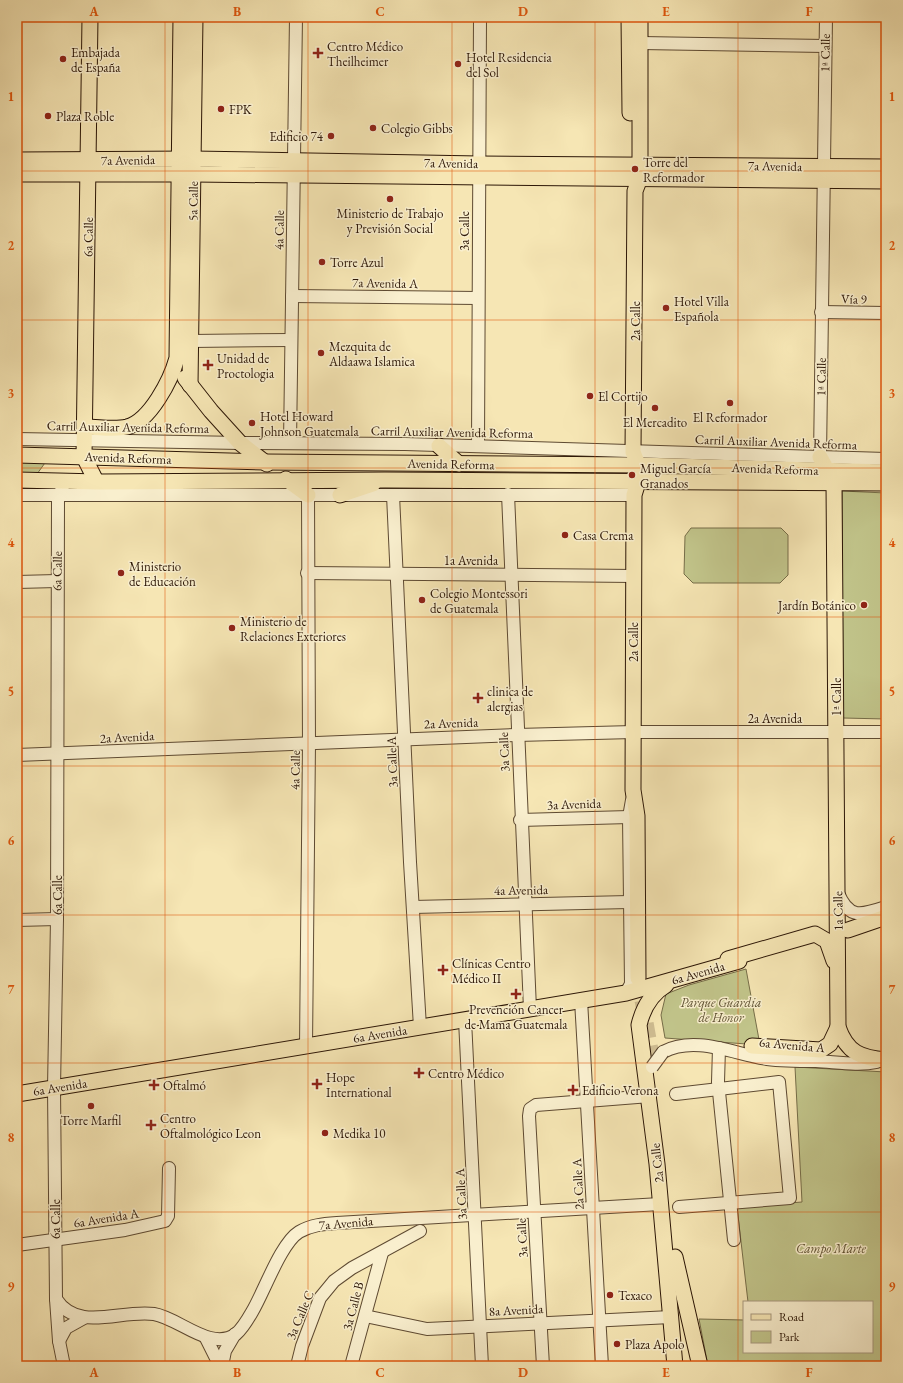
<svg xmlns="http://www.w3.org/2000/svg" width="903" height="1383" viewBox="0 0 903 1383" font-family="'EB Garamond',serif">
<rect width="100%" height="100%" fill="#f6e6b4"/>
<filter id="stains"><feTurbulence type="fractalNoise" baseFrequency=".005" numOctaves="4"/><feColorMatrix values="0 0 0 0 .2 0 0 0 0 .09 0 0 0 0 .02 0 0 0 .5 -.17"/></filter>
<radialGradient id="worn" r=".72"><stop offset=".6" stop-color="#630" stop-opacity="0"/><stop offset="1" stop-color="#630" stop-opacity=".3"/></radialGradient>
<g fill="#c1c48a" stroke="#766d48">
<polygon points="17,448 55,449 37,474 17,474"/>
<polygon points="842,491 886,493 886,719 843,718"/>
<polygon points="691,528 781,528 788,535 788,575 780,583 693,583 684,574 685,536"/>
<polygon points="746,969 760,1045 665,1038 661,1015 666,994 689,985"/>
<polygon points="795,1067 886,1072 886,1366 708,1366 699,1319 744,1320 744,1352 872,1352 872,1302 748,1302 737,1207 802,1202"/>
</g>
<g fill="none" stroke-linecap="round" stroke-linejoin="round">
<polyline stroke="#cebc91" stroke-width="15" stroke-dasharray="15 8" stroke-linecap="butt" points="638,978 654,1067"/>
<g stroke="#5e4a32" stroke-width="14">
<g id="minor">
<polyline points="641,43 825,46"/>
<polyline points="292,296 478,298"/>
<polyline points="821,312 886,313"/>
<polyline points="191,341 291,340"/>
<polyline points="17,439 240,443 405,444 886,459"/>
<polyline points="290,443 296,17"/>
<polyline points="478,446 480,17"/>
<polyline points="820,457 826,17"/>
<polyline points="508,494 530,1009"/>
<polyline points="17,495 634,495"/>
<polyline points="393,495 410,862 420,1027"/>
<polyline points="307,573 634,576"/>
<polyline points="17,582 57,581"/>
<polyline points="17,755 517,735 633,732 886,732"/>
<polyline points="520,820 629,817"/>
<path d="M838 893C849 920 862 915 886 907"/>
<polyline points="413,907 629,902"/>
<polyline points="17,920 57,919"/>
<polyline points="626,993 631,984 629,817 632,800"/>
<polyline points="581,1000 602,1366"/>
<polyline points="465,1020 482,1366"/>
<polyline points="306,1046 309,743 308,495"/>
<polyline points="719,1048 718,1082 734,1240"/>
<path d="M663 1052C695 1035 734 1054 767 1059 783 1061 800 1061 816 1061 836 1062 858 1066 877 1062"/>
<polyline points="676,1094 779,1082 790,1198 679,1207"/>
<polyline points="17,1245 125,1230 165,1221 168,1216 169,1168"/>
<path d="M56 1299C78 1333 121 1309 154 1314 179 1318 211 1352 236 1334 242 1329 248 1319 252 1312 264 1292 281 1243 299 1232 311 1225 323 1224 337 1223L660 1204"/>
<polyline points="365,1316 427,1329 671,1317"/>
<polyline points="206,1338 220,1366"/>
<polyline points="59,1341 66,1328 84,1318"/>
<polyline points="64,1366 59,1341 56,1299 54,1088 57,919 58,497 66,480"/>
<polyline points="222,1366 225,1351 235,1334"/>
<polyline points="297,1366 302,1346 320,1298 334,1281 352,1268 420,1231"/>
<polyline points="351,1366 382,1253"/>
<polyline points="543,1366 529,1116 530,1109 536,1105 650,1096"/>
</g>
</g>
<g stroke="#2c1606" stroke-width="17">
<g id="major">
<polyline points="90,17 84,457 96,481"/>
<polyline points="629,17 630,113"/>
<polyline points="17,160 193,159 479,164 886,167"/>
<polyline points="17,174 193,174 886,181"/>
<polyline points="185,378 211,411 240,443 267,464"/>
<polyline points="190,385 195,17"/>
<path d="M86 427C99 427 114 430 127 427 150 421 171 380 177 358L181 17"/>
<polyline points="439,446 459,464"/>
<polyline points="17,455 265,462 639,465 886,472"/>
<path d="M820 457 834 483 838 1027C847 1053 861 1058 886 1060"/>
<polyline points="286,479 308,495"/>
<polyline points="17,480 99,482 385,480 886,483"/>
<polyline points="340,495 373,484"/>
<polyline points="848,930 886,917"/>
<polyline points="728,959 815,934 827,941 834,961"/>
<polyline points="638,978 637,816 633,790 634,495 641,472 633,452 635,191 640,178 640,17"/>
<path d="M666 985C651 994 643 1008 639 1025L657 1164 675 1366"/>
<polyline points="752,1046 821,1050 830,1044 838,1027"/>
<polyline points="17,1094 626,993 739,961"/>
<polyline points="675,1257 700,1366"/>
</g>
</g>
<use href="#minor" stroke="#f9efce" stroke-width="12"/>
<use href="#major" stroke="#f6e6b4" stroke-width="15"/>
<g stroke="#5e4a32" stroke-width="14" stroke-linecap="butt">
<polyline id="minor-bridge" points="652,1067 663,1052"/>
</g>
<use href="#minor-bridge" stroke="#f9efce" stroke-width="12"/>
</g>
<path fill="none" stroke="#df560c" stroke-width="1" stroke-opacity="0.55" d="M165 17V1366M308 17V1366M452 17V1366M595 17V1366M738 17V1366M17 171H886M17 320H886M17 468H886M17 617H886M17 766H886M17 915H886M17 1063H886M17 1212H886"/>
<g fill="#8f2418" stroke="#f9efce" stroke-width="1.5">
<path d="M316 47h4v4h4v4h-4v4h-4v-4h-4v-4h4z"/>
<circle cx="63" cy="59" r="4"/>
<circle cx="458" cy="64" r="4"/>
<circle cx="221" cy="109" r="4"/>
<circle cx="48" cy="116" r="4"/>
<circle cx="373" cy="128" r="4"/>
<circle cx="331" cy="136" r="4"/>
<circle cx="635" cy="169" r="4"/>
<circle cx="390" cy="199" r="4"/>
<circle cx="322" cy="262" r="4"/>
<circle cx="666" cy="308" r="4"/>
<circle cx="321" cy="353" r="4"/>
<path d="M206 359h4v4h4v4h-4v4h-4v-4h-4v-4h4z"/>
<circle cx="590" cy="396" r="4"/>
<circle cx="730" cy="403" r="4"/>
<circle cx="655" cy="408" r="4"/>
<circle cx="252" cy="423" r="4"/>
<circle cx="632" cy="475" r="4"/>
<circle cx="565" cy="535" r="4"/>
<circle cx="121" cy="573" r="4"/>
<circle cx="422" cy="600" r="4"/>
<circle cx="864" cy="605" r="4"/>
<circle cx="232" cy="628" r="4"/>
<path d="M476 692h4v4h4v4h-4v4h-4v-4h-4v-4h4z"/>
<path d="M441 964h4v4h4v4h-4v4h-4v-4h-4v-4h4z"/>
<path d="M514 988h4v4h4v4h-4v4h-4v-4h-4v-4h4z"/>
<path d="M417 1067h4v4h4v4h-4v4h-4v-4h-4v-4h4z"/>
<path d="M315 1078h4v4h4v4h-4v4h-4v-4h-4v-4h4z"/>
<path d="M152 1079h4v4h4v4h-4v4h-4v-4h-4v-4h4z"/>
<path d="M571 1084h4v4h4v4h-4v4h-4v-4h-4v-4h4z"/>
<circle cx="91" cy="1106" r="4"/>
<path d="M149 1119h4v4h4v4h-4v4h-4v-4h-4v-4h4z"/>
<circle cx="325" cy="1133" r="4"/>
<circle cx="610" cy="1295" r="4"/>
<circle cx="617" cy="1344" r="4"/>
</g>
<g text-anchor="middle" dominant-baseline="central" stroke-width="3" stroke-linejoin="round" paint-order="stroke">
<g font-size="13" fill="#2c1606" stroke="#f9efce" text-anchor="start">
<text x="327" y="46">Centro Médico<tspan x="327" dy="15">Theilheimer</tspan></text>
<text x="71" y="52">Embajada<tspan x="71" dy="15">de España</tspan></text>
<text x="466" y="57">Hotel Residencia<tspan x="466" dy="15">del Sol</tspan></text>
<text x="229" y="109">FPK</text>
<text x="56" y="116">Plaza Roble</text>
<text x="381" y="128">Colegio Gibbs</text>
<text x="323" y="136" text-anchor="end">Edificio 74</text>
<text x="643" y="162">Torre del<tspan x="643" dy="15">Reformador</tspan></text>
<text x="390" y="213" text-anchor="middle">Ministerio de Trabajo<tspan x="390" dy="15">y Previsión Social</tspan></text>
<text x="330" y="262">Torre Azul</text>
<text x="674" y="301">Hotel Villa<tspan x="674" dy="15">Española</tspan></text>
<text x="329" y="346">Mezquita de<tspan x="329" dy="15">Aldaawa Islamica</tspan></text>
<text x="217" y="358">Unidad de<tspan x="217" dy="15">Proctologia</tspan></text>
<text x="598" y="396">El Cortijo</text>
<text x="260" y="416">Hotel Howard<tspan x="260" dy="15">Johnson Guatemala</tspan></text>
<text x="730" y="417" text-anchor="middle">El Reformador</text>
<text x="655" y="422" text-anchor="middle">El Mercadito</text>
<text x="640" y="468">Miguel García<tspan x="640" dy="15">Granados</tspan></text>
<text x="573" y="535">Casa Crema</text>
<text x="129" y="566">Ministerio<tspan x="129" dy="15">de Educación</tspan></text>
<text x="430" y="593">Colegio Montessori<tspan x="430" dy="15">de Guatemala</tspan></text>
<text x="856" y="605" text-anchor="end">Jardín Botánico</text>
<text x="240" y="621">Ministerio de<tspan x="240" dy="15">Relaciones Exteriores</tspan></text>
<text x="487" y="691">clinica de<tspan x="487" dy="15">alergias</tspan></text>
<text x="452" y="963">Clínicas Centro<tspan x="452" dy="15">Médico II</tspan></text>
<text x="516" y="1009" text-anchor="middle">Prevención Cancer<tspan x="516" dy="15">de Mama Guatemala</tspan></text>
<text x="428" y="1073">Centro Médico</text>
<text x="326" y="1077">Hope<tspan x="326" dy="15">International</tspan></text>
<text x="163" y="1085">Oftalmó</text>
<text x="582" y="1090">Edificio Verona</text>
<text x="160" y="1118">Centro<tspan x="160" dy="15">Oftalmológico Leon</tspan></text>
<text x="91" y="1120" text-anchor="middle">Torre Marfil</text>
<text x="333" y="1133">Medika 10</text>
<text x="618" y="1295">Texaco</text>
<text x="625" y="1344">Plaza Apolo</text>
</g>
<g font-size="13" fill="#2c1606" stroke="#f9efce">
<text transform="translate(825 53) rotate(-89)">1ª Calle</text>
<text transform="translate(128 160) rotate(-1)">7a Avenida</text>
<text transform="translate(451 163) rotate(1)">7a Avenida</text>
<text transform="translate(775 166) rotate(1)">7a Avenida</text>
<text transform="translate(193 201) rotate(-89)">5a Calle</text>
<text transform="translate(279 230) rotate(-89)">4a Calle</text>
<text transform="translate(464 231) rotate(-90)">3a Calle</text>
<text transform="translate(88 237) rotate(-89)">6a Calle</text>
<text transform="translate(385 283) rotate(1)">7a Avenida A</text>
<text transform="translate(854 299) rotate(1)">Vía 9</text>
<text transform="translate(635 321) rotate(-90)">2a Calle</text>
<text transform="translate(821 377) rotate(-89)">1ª Calle</text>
<text transform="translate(128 427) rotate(1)">Carril Auxiliar Avenida Reforma</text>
<text transform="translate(452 432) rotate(1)">Carril Auxiliar Avenida Reforma</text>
<text transform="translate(776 442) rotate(2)">Carril Auxiliar Avenida Reforma</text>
<text transform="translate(128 458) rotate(2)">Avenida Reforma</text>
<text transform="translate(451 464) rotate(1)">Avenida Reforma</text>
<text transform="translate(775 469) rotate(2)">Avenida Reforma</text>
<text x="471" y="560">1a Avenida</text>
<text transform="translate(57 571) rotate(-89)">6a Calle</text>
<text transform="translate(633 642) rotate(-90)">2a Calle</text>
<text transform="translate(836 697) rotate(-90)">1ª Calle</text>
<text x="775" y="718">2a Avenida</text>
<text transform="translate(451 723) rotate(-2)">2a Avenida</text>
<text transform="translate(127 737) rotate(-3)">2a Avenida</text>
<text transform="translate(504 752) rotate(-92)">3a Calle</text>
<text transform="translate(392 762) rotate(-92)">3a Calle A</text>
<text transform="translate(295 770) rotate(-89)">4a Calle</text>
<text transform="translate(574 804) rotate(-2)">3a Avenida</text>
<text transform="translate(521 890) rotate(-1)">4a Avenida</text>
<text transform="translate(57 895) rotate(-90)">6a Calle</text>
<text transform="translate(838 911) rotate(-91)">1a Calle</text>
<text transform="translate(698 973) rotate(-16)">6a Avenida</text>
<text transform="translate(380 1034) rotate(-9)">6a Avenida</text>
<text transform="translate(792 1045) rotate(5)">6a Avenida A</text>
<text transform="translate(60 1087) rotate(-9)">6a Avenida</text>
<text transform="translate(657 1163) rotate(-96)">2a Calle</text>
<text transform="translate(578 1184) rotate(-93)">2a Calle A</text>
<text transform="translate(461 1194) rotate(-93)">3a Calle A</text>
<text transform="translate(106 1218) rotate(-9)">6a Avenida A</text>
<text transform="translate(55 1219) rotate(-90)">6a Calle</text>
<text transform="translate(346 1223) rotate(-5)">7a Avenida</text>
<text transform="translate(522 1238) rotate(-93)">3a Calle</text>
<text transform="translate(353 1306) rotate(-75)">3a Calle B</text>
<text transform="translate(516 1310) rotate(-3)">8a Avenida</text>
<text transform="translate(300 1315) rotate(-67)">3a Calle C</text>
</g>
<g font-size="13" font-style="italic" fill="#605334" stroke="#f9efce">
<text x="721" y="1002">Parque Guardia<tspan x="721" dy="15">de Honor</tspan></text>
<text x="831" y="1248">Campo Marte</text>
</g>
</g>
<rect width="903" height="1383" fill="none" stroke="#f6e6b4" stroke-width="44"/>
<rect x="743" y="1301" width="130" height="52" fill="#f9efce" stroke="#a7987e"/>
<rect x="751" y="1314" width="20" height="6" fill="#f6e6b4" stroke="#a7987e"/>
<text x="779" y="1321" font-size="12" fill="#2c1606">Road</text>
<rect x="751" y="1331" width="20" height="12" fill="#c1c48a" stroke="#a7987e"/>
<text x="779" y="1341" font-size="12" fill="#2c1606">Park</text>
<rect x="22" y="22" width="859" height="1339" fill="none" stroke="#df560c" stroke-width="1.5"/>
<g font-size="13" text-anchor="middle" font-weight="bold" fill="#df560c">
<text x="94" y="16">A</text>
<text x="237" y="16">B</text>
<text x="380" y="16">C</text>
<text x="523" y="16">D</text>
<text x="666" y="16">E</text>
<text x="809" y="16">F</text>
<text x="11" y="101">1</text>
<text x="892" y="101">1</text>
<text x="11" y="250">2</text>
<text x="892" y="250">2</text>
<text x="11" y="398">3</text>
<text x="892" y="398">3</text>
<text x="11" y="547">4</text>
<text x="892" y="547">4</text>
<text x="11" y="696">5</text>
<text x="892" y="696">5</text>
<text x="11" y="845">6</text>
<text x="892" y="845">6</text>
<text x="11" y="994">7</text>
<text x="892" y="994">7</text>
<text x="11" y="1142">8</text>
<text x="892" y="1142">8</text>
<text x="11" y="1291">9</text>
<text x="892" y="1291">9</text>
<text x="94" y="1377">A</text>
<text x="237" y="1377">B</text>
<text x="380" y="1377">C</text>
<text x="523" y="1377">D</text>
<text x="666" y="1377">E</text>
<text x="809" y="1377">F</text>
</g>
<rect width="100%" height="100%" filter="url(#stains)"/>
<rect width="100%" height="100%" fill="url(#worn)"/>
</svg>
